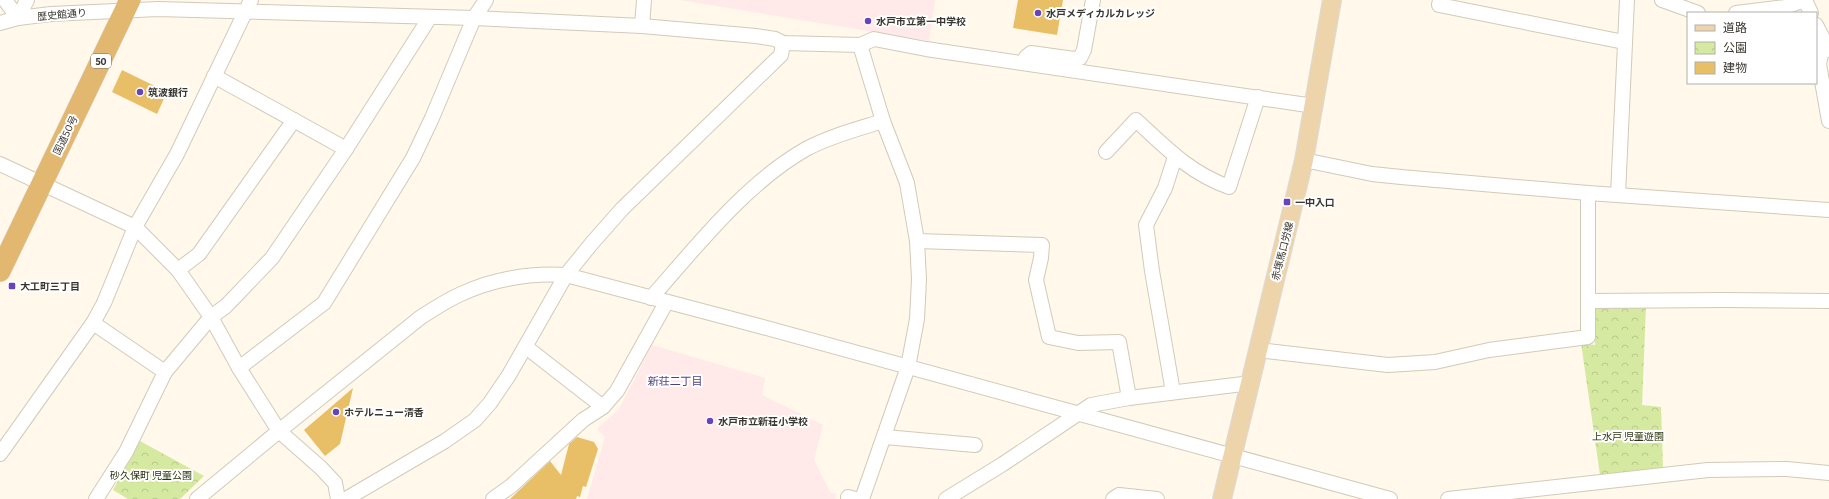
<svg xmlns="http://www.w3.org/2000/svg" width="1829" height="499" viewBox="0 0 1829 499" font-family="Commissioner,'Noto Sans JP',sans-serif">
<defs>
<pattern id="park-crowns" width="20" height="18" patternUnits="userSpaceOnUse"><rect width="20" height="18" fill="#d6e9a1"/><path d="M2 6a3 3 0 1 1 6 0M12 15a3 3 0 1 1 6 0" fill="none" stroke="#b8c88b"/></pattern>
</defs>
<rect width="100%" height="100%" fill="#fff8eb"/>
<g fill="#ffe9e9">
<polygon points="680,0 935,0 929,41"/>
<polygon points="652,345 765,378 762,395 823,425 814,460 830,492 836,494 835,499 587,499 605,437 597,429 619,409"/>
</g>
<g fill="url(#park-crowns)">
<polygon points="1594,306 1646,307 1642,405 1661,407 1663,469 1600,475 1581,343 1595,345"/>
<polygon points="140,441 204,476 180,499 128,499 113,490"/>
</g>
<g fill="#e8bf67">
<polygon points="1018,0 1063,0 1057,35 1013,28"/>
<polygon points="122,70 167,92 157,114 112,92"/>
<polygon points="353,388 340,444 325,456 304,430"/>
<polygon points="577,437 594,442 598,449 586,487 583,486 580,497 577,496 576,499 510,499 550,461 561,475 569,444"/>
</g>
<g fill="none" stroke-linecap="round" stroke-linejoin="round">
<g stroke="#d2cab9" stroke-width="16">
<g id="minor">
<polyline points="5,0 18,18 27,0"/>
<polyline points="1440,0 1439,5 1624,42"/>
<polyline points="1662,0 1698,13"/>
<polyline points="1805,0 1811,13"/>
<polyline points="1736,13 1785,7 1805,0"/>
<polyline points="0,23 18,18 51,14 158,9 474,18 642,26 756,36 775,39 783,43 860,45 874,39 926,49 1314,106"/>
<polyline points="1816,25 1829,50"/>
<polyline points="642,26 644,0"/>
<polyline points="1824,42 1819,64 1829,121"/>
<polyline points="860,45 883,121 907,183 917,241 919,279 917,319 908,367 862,499"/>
<polyline points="1024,63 1026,57 1031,53 1074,59 1080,58 1084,50 1093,0"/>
<polyline points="214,76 346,149"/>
<path d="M1106 152 1136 120C1166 148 1190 173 1229 187L1258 97"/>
<polyline points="1304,160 1372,174 1401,177 1588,193 1829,210"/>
<polyline points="0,164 135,227 178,270 211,317 239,368 279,431 321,468 335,483 338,499"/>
<polyline points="1618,195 1627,0"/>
<polyline points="917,241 1042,245 1041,258 1036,280 1049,337 1078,343 1119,342 1129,398"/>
<polyline points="178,270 199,254 294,120"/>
<path d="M651 298C696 247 746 183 806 149 830 136 858 129 883 121"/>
<polyline points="1588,301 1724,300 1829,301"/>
<polyline points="93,323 165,372"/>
<polyline points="526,347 603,407"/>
<polyline points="1258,350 1388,365 1435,362 1489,350 1588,337 1588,193"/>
<polyline points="239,368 324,303 413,158 432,118 474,18 486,0"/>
<polyline points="1173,392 1152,271 1146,225 1165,188 1175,157"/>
<polyline points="885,437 975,445"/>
<polyline points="0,454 93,323 104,303 135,227 177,154 251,0"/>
<polyline points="848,497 856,499"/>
<polyline points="96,499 126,452 165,372 211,317 226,306 272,258 346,149 430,17"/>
<path d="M197 499 279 431 421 317C434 309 447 300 461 294 494 279 531 273 566 275L759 326 1390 499"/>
<polyline points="346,499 445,441 475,420 490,403 509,375 566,275 592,243 622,209 781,55 783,43"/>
<polyline points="493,499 511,486 583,420 603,407 617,391 666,303"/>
<polyline points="946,499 1003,464 1091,405 1129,398 1251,383"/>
<polyline points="1113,499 1119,495 1157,499"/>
<polyline points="1448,499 1708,470 1787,469 1829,473"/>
</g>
</g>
<g stroke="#dbdbda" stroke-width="20">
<polyline id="major" points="1222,499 1304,160 1332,0"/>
</g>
<g stroke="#dbdbda" stroke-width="22">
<polyline id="highway" points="0,271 130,0"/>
</g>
<use href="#minor" stroke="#fff" stroke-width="14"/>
<use href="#major" stroke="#eed4aa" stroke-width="18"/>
<use href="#highway" stroke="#e2b871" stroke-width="21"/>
</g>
<g fill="#6544bc" stroke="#fff" stroke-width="1.5">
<circle cx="1038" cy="13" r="4"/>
<circle cx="868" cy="21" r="4"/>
<circle cx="140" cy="92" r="4"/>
<rect x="1283" y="198" width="8" height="8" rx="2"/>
<rect x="8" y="282" width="8" height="8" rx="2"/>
<circle cx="336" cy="412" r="4"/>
<circle cx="710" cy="421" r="4"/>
</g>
<g text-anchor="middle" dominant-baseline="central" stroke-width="4" stroke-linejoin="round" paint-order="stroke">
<rect fill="#fff" stroke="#74726d" stroke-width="1" x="91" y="54" width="20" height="14" rx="3"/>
<g font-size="9" font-weight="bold" fill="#39362f">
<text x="101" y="61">50</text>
</g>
<g font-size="10" font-weight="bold" fill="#39362f" stroke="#fff" text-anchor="start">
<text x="1046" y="13">水戸メディカルカレッジ</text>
<text x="876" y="21">水戸市立第一中学校</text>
<text x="148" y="92">筑波銀行</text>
<text x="1295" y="202">一中入口</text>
<text x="20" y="286">大工町三丁目</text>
<text x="344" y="412">ホテルニュー清香</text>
<text x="718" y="421">水戸市立新荘小学校</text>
</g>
<g font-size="10" fill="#39362f" stroke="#fff">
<text transform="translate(62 14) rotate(-5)">歴史館通り</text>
<text transform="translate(65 135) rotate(-64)">国道50号</text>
<text transform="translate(1282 251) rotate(-76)">赤塚馬口労線</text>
</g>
<g font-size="10" fill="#2b340e" stroke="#fff">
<text x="1628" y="436">上水戸 児童遊園</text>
<text x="151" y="475">砂久保町 児童公園</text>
</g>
<g font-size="11" fill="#4e417f" stroke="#fff">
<text x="675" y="380">新荘二丁目</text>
</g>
</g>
<rect x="1687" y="12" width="130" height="72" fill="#ffffff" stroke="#b0afac"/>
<rect x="1695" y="25" width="20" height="6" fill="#eed4aa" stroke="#b0afac"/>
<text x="1723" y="32" font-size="12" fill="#39362f">道路</text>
<rect x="1695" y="42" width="20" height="12" fill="url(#park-crowns)" stroke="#b0afac"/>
<text x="1723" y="52" font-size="12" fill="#39362f">公園</text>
<rect x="1695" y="62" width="20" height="12" fill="#e8bf67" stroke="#b0afac"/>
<text x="1723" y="72" font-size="12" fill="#39362f">建物</text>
</svg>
